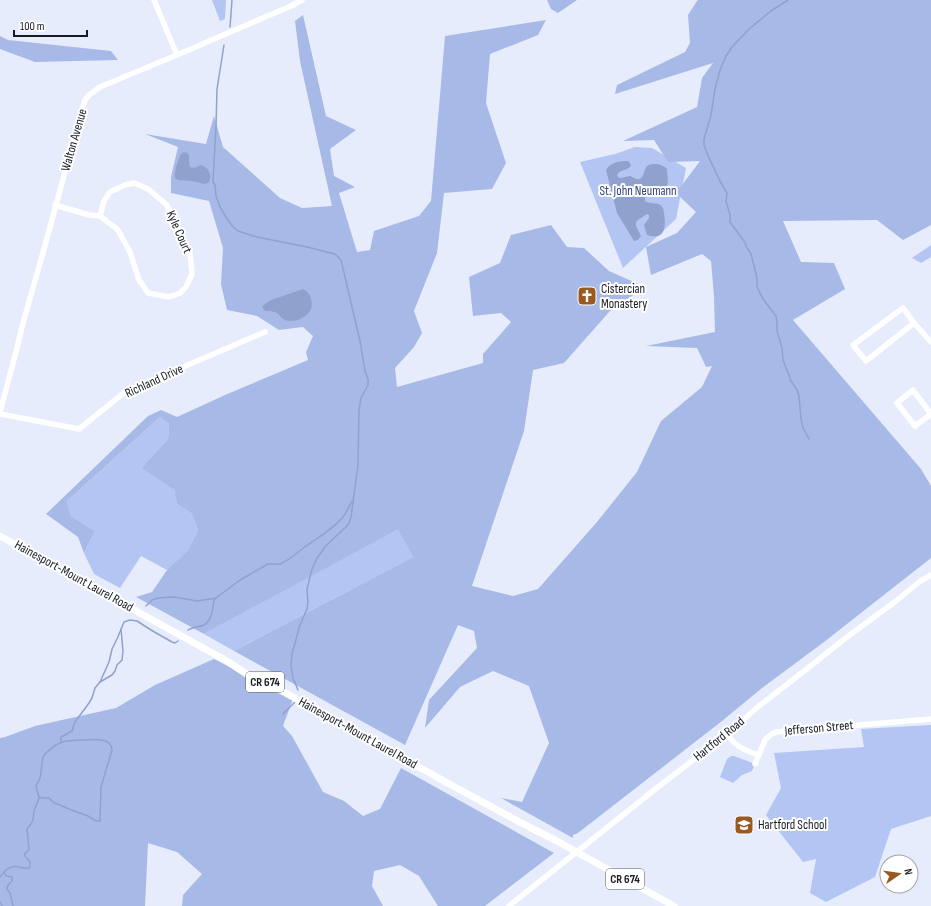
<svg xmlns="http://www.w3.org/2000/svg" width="931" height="906" viewBox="0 0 931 906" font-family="'Sofia Sans Condensed',sans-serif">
<rect width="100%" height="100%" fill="#e6ecfb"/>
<g fill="#b3c5f2">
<polygon points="212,0 226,0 225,19 220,21"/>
<polygon points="635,147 652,148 686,168 676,219 623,268 580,162 615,154"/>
<polygon points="931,245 931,257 921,263 912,258"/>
<polygon points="160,417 169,424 168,439 141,468 174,490 177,504 192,514 198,530 188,550 167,570 141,556 120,588 94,574 84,553 95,531 71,516 67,501"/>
<polygon points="398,528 413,557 234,651 204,634"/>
<polygon points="931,725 931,816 891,829 875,877 826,902 810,893 816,859 803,862 766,815 781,788 774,753 864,747 861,729"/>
<polygon points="731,756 734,756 755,764 752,771 742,775 733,783 720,777 727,759"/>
</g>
<g fill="#a7b9e6">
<polygon points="547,0 577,0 558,13 551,9"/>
<polygon points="698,0 931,0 931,225 903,240 877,220 783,221 801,262 834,263 845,289 793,320 921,469 931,486 931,558 824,642 762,688 722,721 578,833 573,835 573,838 501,798 522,802 549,743 529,686 493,671 460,687 425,728 429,700 477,648 474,631 458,625 405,745 234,651 413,557 398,529 204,634 136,597 152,592 167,570 188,550 198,530 192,514 177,504 174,490 141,468 168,439 169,424 160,417 67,501 71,516 95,531 84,553 78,537 46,514 148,416 161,410 177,417 225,395 308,360 306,352 313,336 303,327 279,330 257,316 227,310 221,284 223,248 209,201 171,193 171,177 178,147 145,134 206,144 214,116 223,147 280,198 302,208 332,206 300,61 295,21 303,15 326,116 356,130 330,149 334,176 355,187 339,193 357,252 370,250 374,231 419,216 431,201 445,36 546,20 538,35 490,54 486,103 506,163 492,189 444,193 437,253 414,311 422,333 414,347 395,368 397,387 483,363 483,354 511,322 501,313 473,316 469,277 500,263 511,235 551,225 567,247 584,248 609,271 645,287 610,311 564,363 533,370 524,431 472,586 513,596 538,589 597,522 637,472 661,421 702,387 712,366 706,367 697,348 646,346 715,332 714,296 711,261 702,254 651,275 646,247 677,233 696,212 676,193 700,161 668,162 654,140 623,141 697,107 702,78 713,63 615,94 617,85 685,52 690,43 688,15 697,1"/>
<polygon points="0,36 8,40 111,51 118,60 35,62 0,49"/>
<polygon points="214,659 293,699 283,726 292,736 323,792 344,801 363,816 380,809 401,768 554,853 485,906 438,906 419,876 400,865 374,871 372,886 383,906 182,906 183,895 202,874 177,852 148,843 145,906 0,906 0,738 5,737 35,726 116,708 155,685"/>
</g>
<g fill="#90a1cd">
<path d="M184 152 187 153 189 155V162L190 167 194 168 201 165C209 168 212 174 209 182L205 184 201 183 191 181 178 180 175 178C174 170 178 161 181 154Z"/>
<path d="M628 161 630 163 631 166C627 171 620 169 617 175L618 177 620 178 630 176C633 177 636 180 639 179 648 176 640 163 656 164 660 164 664 166 667 169L668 182 667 186 659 195 655 196 651 195 645 197V201C651 205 659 201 663 208 666 222 668 242 647 235L644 225 649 218V215L647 214 638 220 636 222V226L641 236 638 240 634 241 617 213 606 170C611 162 619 161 628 161Z"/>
<path d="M303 289C307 291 310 294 311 299 316 314 298 324 285 320 281 318 283 319 280 316 276 311 271 311 265 311L262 307 266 303 271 300Z"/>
</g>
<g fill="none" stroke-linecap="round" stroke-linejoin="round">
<g stroke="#90a1cd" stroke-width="1.5">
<polyline points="788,0 771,11 749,29 732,47 726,56 720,70 715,89 711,115 709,122 704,139 704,145 709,158 720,181 727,193 726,201 730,215 730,222 744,241 747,248 751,254 757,278 757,287 763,299 776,316 777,323 777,331 782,348 783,360 791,381 797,390 799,396 801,419 803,428 809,439"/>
<polyline points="230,27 232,0"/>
<polyline points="224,45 217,89 216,126 213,182 215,185 216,196 220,207 226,217 233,227 238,231 257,237 307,247 335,254 341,260 360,341 365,371 368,379 368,385 361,398 359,410 358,465 351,517 349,523 346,527 334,538 325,547 317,558 311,572 307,590 308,602 307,609 300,625 292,654 291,666 293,678 298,690"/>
<path d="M146 606 152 600 158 598 174 597 197 601 216 598 240 580 268 564C273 563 276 565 280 564 290 560 298 552 306 546 318 538 334 528 343 517 347 512 349 506 352 501"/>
<path d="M188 630C193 627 199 627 204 625 212 621 213 607 214 600L216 598"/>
<polyline points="100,682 109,662 112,649 117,639 122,627 124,622 130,620 137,621 151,630 172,642 175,643 178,641"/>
<polyline points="283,714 295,702"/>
<polyline points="61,741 61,737 72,731 75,722 89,703 92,698 95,688 100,682 112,675 115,671 117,665 122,660 123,651 121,629"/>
<polyline points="4,872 6,876 12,877 12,881 8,885 7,889 10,893 13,906"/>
<path d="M0 877C5 870 11 864 19 867 23 868 25 869 29 868L30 866V861C27 858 24 858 25 853L28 851 29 849 27 829 31 824 33 820 34 811 39 798 36 786C37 783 39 781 40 778 42 771 41 758 45 754 50 749 56 744 63 742 68 740 75 741 81 740 91 740 111 736 112 750L101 787 100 821H96L88 816 69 809 60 805 54 803 49 798H41L39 796"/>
<polyline points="0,902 2,906"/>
</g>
<g stroke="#fff" stroke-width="5.5">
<polyline points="154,0 177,55"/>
<polyline points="55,205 89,215 100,216 118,230 130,252 139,280 148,293 169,297 180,293 186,287 192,274 190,253 167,205 148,189 134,183 125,185 110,192 104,201 100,216"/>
<polygon points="903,308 914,323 866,361 853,345"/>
<polyline points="914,323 931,342"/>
<polygon points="913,390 931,414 915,426 897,403"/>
<polyline points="0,412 16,352 23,323 44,249 81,113 85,100 89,95 100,87 196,47 207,42 291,6 302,0"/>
<polyline points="0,414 79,429 125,392 265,332"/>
<path d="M727 734C735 746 745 751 759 755"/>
<polyline points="755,764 765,740 770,735 776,732 931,719"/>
<polyline points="509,906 658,787 727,734 759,706 808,668 847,637 896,601 919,582 931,575"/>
</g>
<polyline stroke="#fff" stroke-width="7" points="0,536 227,661 248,675 260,679 300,701 453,786 529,827 555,840 674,906"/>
</g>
<defs>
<g id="church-square" transform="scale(1)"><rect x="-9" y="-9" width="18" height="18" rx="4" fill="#995a22" stroke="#fff"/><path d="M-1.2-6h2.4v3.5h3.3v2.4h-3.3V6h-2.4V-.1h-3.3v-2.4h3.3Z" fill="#fff"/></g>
<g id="school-square" transform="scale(1)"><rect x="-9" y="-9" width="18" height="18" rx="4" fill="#995a22" stroke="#fff"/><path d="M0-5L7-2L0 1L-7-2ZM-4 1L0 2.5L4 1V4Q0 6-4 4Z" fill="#fff"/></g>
</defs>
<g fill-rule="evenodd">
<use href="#church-square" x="587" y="296"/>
<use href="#school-square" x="744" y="825"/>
</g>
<g text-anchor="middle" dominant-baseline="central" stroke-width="4" stroke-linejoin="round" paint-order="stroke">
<g fill="#fff" stroke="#5d5f65" stroke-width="1">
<rect x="246" y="672" width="38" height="20" rx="3"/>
<rect x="606" y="869" width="38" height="20" rx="3"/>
</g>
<g font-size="12" font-weight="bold" fill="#181b23">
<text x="265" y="682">CR 674</text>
<text x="625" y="879">CR 674</text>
</g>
<g font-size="13" fill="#181b23" stroke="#fff">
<text transform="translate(74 140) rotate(-74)">Walton Avenue</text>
<text transform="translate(179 232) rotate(66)">Kyle Court</text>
<text transform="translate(154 381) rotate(-25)">Richland Drive</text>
<text transform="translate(74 576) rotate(29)">Hainesport-Mount Laurel Road</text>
<text transform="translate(819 728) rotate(-5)">Jefferson Street</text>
<text transform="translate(358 733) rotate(29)">Hainesport-Mount Laurel Road</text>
<text transform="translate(719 739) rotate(-39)">Hartford Road</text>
</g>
<g font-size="13" fill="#30437b" stroke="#fff">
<text x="638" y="191">St. John Neumann</text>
</g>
<g font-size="13" fill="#181b23" stroke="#fff" text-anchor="start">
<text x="601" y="289">Cistercian<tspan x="601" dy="15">Monastery</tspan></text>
<text x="758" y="825">Hartford School</text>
</g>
</g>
<g transform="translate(899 874) rotate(77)"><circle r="19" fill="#ffffff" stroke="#a3a4a7"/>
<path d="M0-3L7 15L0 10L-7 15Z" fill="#995a22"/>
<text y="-6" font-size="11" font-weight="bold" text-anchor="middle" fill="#181b23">N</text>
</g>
<path d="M14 30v6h73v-6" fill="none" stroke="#181b23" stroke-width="2"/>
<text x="20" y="30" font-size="12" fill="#181b23" stroke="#ffffff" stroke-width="3" paint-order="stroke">100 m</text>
</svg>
